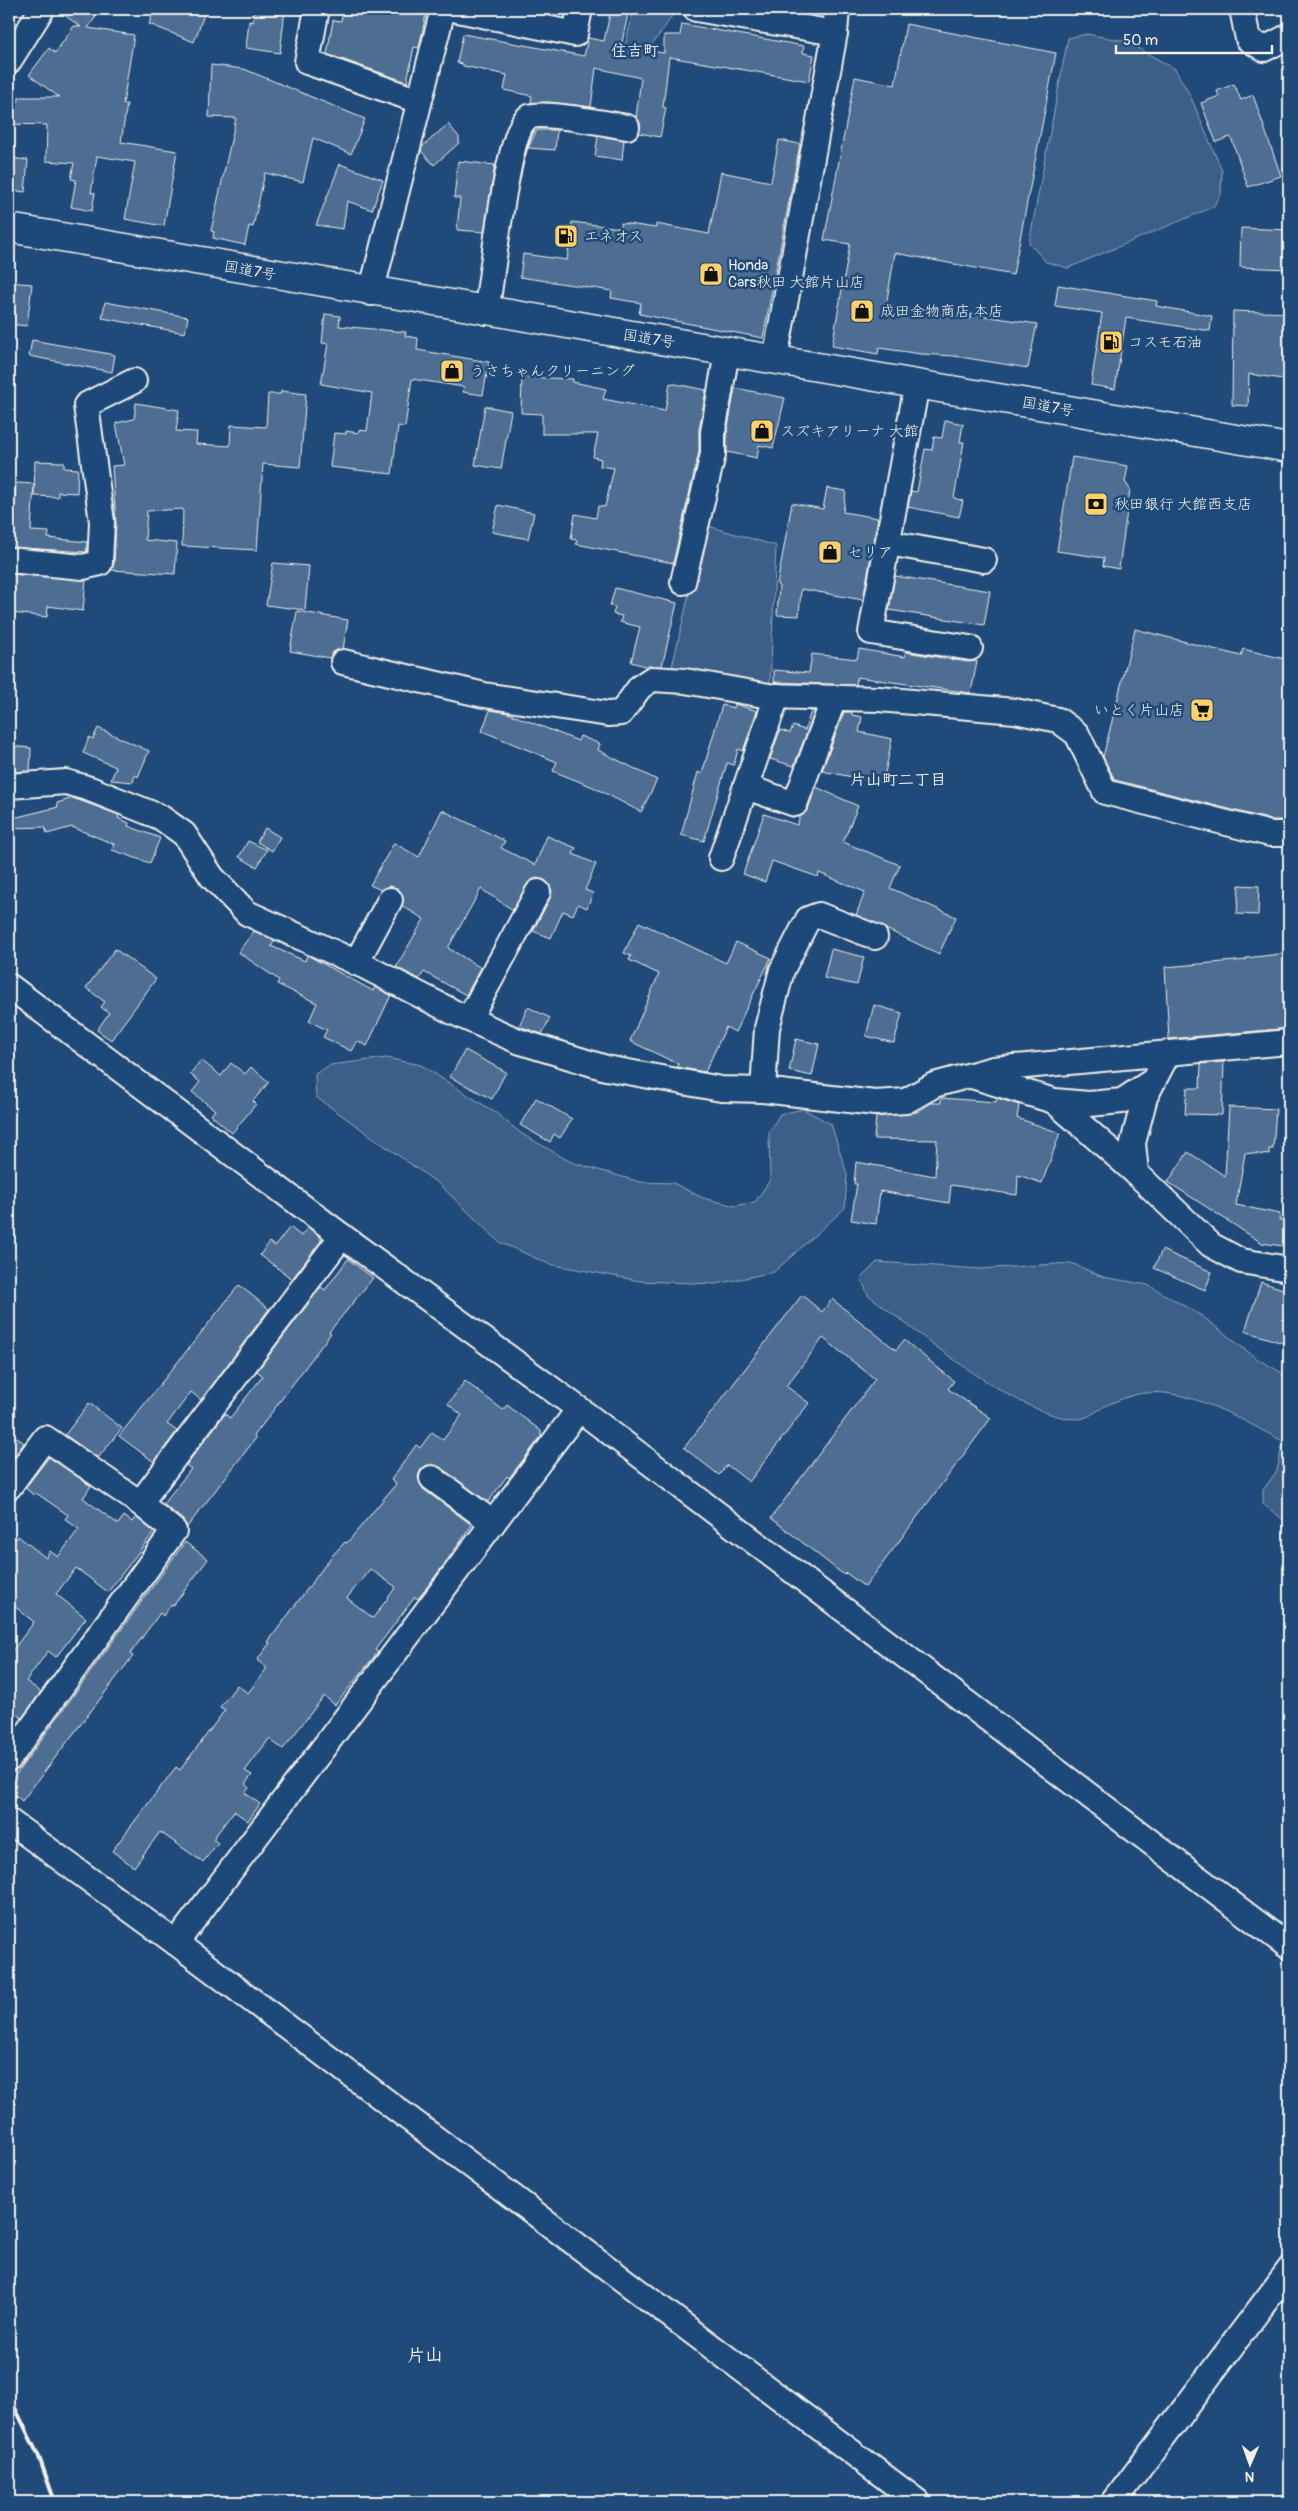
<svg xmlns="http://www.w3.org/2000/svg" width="1298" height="2511" viewBox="0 0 1298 2511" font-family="Pangolin,'Klee One',sans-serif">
<rect width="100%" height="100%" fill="#1f4a7a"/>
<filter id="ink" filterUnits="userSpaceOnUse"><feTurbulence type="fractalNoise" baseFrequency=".02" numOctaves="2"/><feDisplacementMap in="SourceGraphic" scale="10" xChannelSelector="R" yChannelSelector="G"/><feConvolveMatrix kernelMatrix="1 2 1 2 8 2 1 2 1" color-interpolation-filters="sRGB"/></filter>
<g filter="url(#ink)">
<g fill="#3a5f88" stroke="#97a8b8">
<path d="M634 9 674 12C662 34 641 60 619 71Z"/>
<polygon points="1087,34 1125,41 1175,69 1190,95 1222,171 1221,194 1213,207 1068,268 1046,262 1029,243 1068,38"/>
<polygon points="705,525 776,546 770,687 672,667"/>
<polygon points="386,1058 421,1065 496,1113 522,1134 571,1162 640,1182 673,1183 703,1198 735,1206 755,1202 770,1180 769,1132 780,1114 803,1109 831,1124 847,1174 845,1208 774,1272 716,1284 640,1281 549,1264 499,1242 440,1185 316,1097 315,1074 330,1065"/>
<path d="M877 1262 980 1269 1071 1263 1103 1277 1148 1285 1202 1316 1256 1358 1289 1377V1524L1263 1504V1490L1277 1471 1283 1441C1243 1421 1191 1388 1145 1393 1134 1394 1119 1400 1109 1404 1100 1408 1088 1419 1078 1419 1022 1420 914 1329 868 1295L861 1278Z"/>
</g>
<g fill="#4d6e92" stroke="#f4f1e8" fill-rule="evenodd">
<polygon points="56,9 101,9 88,28 134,35 123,104 127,104 121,142 177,151 164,226 125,219 135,162 97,156 91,193 95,193 92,211 71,207 76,180 71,179 74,163 46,161 47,125 9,124 9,102 19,101 19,97 59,97 29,75 49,48 55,53 74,26 81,27"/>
<polygon points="155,9 206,9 194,42 149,24"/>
<polygon points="254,9 285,9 280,53 246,48 249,21 253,22"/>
<polygon points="343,9 427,9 419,48 414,47 407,82 327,54 333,20 341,21"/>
<polygon points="611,9 629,9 621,47 664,53 664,35 680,35 682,24 804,46 803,53 814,55 809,81 669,57 663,107 666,108 660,137 639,133 640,123 636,117 641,78 596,68 591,107 548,102 531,103 532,96 504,90 507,75 463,66 463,64 457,63 463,34 584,56 588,38 604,41"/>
<polygon points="906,24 1056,53 1013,275 895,253 886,306 970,319 971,314 1037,324 1028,368 954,356 921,354 879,348 878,354 832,346 850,244 824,240 855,77 895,85"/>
<polygon points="211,65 244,69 365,119 351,154 313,138 303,182 265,173 253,227 249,226 245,245 213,238 214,232 211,231 236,118 209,117"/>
<polygon points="1234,84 1241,100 1253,95 1281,176 1248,187 1232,140 1230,137 1216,142 1201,103 1219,96 1217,91"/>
<polygon points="448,124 459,137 459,143 434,165 421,151 422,147"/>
<polygon points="537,130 557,130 555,150 528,148"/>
<polygon points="598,136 624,140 622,160 595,156"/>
<polygon points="779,140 800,144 763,338 639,314 641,303 611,298 612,291 520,277 523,254 567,260 572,222 621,228 621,223 656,228 656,224 709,234 721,172 771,182"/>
<polygon points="9,158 28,160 25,192 9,190"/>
<polygon points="458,161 495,165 484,232 457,230 460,198 454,198"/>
<polygon points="340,164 383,180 372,210 347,201 343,229 316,225"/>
<polygon points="1241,228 1289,230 1289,269 1240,267"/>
<polygon points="9,282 32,284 27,326 9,324"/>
<polygon points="1058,285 1157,301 1156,306 1212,316 1210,331 1126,318 1115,389 1091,385 1102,313 1055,306"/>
<polygon points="105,302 188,317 185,333 102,318"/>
<polygon points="1233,311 1289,313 1289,380 1249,374 1248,406 1232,405"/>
<polygon points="325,314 340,316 339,326 406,332 405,336 418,338 417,350 489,362 483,395 463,392 464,387 412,379 405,427 398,426 392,474 330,467 334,433 346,434 346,431 358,433 359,430 367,431 372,393 321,384 328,344 322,343"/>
<polygon points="32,340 115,355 112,372 29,356"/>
<polygon points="522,377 573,379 573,382 606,389 603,399 665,411 670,383 706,390 699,430 699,452 673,563 576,544 577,540 571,539 575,514 596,518 598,506 605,507 614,468 600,466 601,459 593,457 598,434 542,434 542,414 521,413"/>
<polygon points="735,388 785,398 773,448 759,445 757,458 727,452 727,433"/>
<polygon points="281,391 306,394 300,467 263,464 257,550 182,546 183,509 147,511 145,540 177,543 175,574 111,570 114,564 116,523 112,466 124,465 116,423 134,419 136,403 179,410 176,431 197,432 196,444 230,446 231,425 266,427 268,394 281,394"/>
<polygon points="485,406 511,411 501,469 475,465"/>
<polygon points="945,420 963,424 960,442 964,442 954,498 963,501 959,517 908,507 911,491 917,492 925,449 932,450 934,437 942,438"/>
<polygon points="1072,457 1128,466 1125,482 1130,489 1119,569 1103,566 1104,558 1057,551"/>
<polygon points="35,461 64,462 64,468 78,469 77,493 58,492 58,497 34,496"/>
<polygon points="16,483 34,484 31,531 49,532 48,538 87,542 87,552 9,547 10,509 14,509"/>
<polygon points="827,488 846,491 843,512 878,518 863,600 801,589 799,616 777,615 779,585 777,585 792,503 823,509"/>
<polygon points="498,505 534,513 528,539 492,532"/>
<polygon points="273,563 309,566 305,610 266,605"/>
<polygon points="9,574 86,580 83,611 48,606 47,617 12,613 13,605 9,605"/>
<polygon points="895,576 990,591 984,625 889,610"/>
<polygon points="615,588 677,603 662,666 648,667 631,662 640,627 620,622 622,616 613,614 615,607 610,606"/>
<polygon points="297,611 348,620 343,649 333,652 330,658 290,651"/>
<polygon points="1135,629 1241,656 1243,649 1289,660 1289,820 1272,820 1115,780 1103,757"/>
<polygon points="859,649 905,657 906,652 968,662 977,661 971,693 857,677 856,685 774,682 774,670 809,673 812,654 857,659"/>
<polygon points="735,704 757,711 743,751 738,749 734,765 727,763 704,841 681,835 698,772 702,774 722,705 734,708"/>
<polygon points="490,710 508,713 578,741 580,736 600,744 598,750 657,780 641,812 593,787 553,771 557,762 482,731"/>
<polygon points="811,711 815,711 794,766 770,759 780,730 790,733 793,726 805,730"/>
<polygon points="844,712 852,712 852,715 862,717 859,732 892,739 883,783 822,771"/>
<polygon points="98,728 149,751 138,777 135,775 133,782 111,780 116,767 83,753 89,737 93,739"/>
<polygon points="9,746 31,748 30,771 9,772"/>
<polygon points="816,787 858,806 843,842 900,865 890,888 956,917 939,954 856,915 865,892 819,873 818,877 772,861 765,882 743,874 764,814 797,825 800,816 808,809"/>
<polygon points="73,798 119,815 118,818 129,823 128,826 160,838 150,863 112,850 114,844 72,827 47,834 45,827 9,828 9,819 58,807 57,803"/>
<polygon points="442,810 505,841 501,848 535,865 547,836 576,848 573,854 596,864 585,890 593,893 587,908 578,904 573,915 563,911 551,938 533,931 550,898 552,891 545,880 537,878 530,881 513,910 481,889 448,948 481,968 466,995 424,972 419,979 396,967 424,919 402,906 402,893 397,888 389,886 381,890 370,885 394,843 419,857"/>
<polygon points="265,828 280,837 272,851 257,842"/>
<polygon points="248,841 267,850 257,867 239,857"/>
<polygon points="1239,885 1259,886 1258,915 1237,914"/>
<polygon points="639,922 726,963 736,942 771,958 735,1032 726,1027 705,1072 677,1067 678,1064 630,1041 659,974 629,960 631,956 624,953"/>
<polygon points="254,931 275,941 271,946 305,961 307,955 373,991 375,987 391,995 367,1046 357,1041 351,1051 323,1037 327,1030 309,1021 317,1003 277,984 279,980 238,952"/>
<polygon points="115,949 156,979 111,1040 97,1030 109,1013 101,1007 105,1002 86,988"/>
<polygon points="831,949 864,957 857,985 824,978"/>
<polygon points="1289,953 1289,973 1285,972 1289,1028 1169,1039 1165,967 1246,960 1246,958"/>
<polygon points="874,1005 902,1013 894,1043 866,1036"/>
<polygon points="528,1007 550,1018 542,1034 519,1026"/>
<polygon points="796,1039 819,1044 812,1076 789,1071"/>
<polygon points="465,1050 506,1072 492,1099 450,1077"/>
<polygon points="201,1060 221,1076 231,1063 245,1074 251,1067 269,1082 253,1101 256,1104 232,1133 211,1115 215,1110 192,1092 200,1082 190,1074"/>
<polygon points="1224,1062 1222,1115 1185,1114 1187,1088 1200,1088 1201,1064"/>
<polygon points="536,1098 572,1119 560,1138 554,1134 550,1142 520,1125"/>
<polygon points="941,1098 996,1102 997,1098 1019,1105 1017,1118 1060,1133 1042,1183 1018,1175 1017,1195 951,1185 949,1203 880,1191 876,1224 851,1220 857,1184 854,1184 856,1162 935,1176 937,1140 874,1139 876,1117 917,1112 931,1103 941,1103"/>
<polygon points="1229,1107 1276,1109 1273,1149 1269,1149 1269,1155 1245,1153 1236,1205 1280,1214 1279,1220 1289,1221 1289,1247 1262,1243 1168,1182 1188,1152 1225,1176"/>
<polygon points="290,1227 301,1236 308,1227 321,1237 321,1241 292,1279 260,1255 269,1242 275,1246"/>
<polygon points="1162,1250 1212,1272 1205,1290 1154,1268"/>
<polygon points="348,1259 373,1278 329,1332 331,1333 254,1436 256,1438 187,1527 183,1520 163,1504 191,1469 186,1465 225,1414 230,1418 263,1376 257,1371 321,1287 325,1290"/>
<polygon points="1261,1282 1289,1291 1289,1345 1245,1331"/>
<polygon points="239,1285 269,1309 201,1400 191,1392 167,1424 177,1431 154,1462 119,1436"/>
<polygon points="802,1295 822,1312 832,1299 896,1350 904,1340 954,1381 948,1389 991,1418 865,1587 846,1573 844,1575 771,1518 875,1379 823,1338 786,1386 809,1403 749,1482 727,1465 719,1475 684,1448"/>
<path d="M465 1381 503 1410 507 1405 541 1431V1437L509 1478 507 1476 488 1502 440 1467 427 1465 421 1469 418 1477 423 1489 472 1525 443 1566 418 1599 415 1597 375 1650 378 1652 335 1705 324 1696 283 1749 269 1739 245 1771 252 1775 245 1784 249 1788 245 1793 260 1804 248 1821 234 1811 213 1839 218 1843 203 1862 160 1832 134 1867 112 1851 176 1767 180 1770 225 1710 220 1707 237 1685 248 1693 267 1668 257 1660 270 1643 268 1642 331 1557 345 1542 347 1543 396 1484 391 1480 416 1445 420 1448 432 1432 443 1440 462 1415 448 1404ZM370 1569 396 1587 373 1618 347 1598Z"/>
<polygon points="89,1403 122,1428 98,1458 65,1435"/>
<polygon points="9,1432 24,1443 9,1464"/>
<polygon points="49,1457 91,1486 83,1498 118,1524 124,1516 132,1522 136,1517 154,1532 108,1592 76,1568 56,1594 86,1618 56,1657 48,1651 26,1681 41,1692 22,1718 9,1708 9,1655 34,1622 9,1602 9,1534 16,1539 18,1536 46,1558 50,1551 58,1557 79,1529 65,1519 68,1515 36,1493 34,1495 25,1488"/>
<polygon points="185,1542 208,1559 173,1606 171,1605 163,1616 160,1613 130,1654 133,1656 22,1801 9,1790 9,1784"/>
</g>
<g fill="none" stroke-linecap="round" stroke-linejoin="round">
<g stroke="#f4f1e8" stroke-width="28">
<g id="minor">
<polyline points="317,9 307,62 419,101"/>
<polyline points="453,9 575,34 580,9"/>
<polyline points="696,9 835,33"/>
<polyline points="1242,9 1248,39 1264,49 1289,36"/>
<polyline points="9,61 42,9"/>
<polyline points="371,293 443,9"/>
<path d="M486 312C492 282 507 127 529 117 542 111 609 124 627 127"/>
<polyline points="775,359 835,33 837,9"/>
<polyline points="917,384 871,632 970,648"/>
<polyline points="888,543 984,560"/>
<polyline points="9,560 83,567 100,563 102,522 86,405 134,381"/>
<polyline points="683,582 713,454 713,432 727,352"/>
<polyline points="343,662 484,695 608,714 621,713 640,687 652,679 685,681 769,696 879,699 1015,711 1058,720 1077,734 1105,792 1270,834 1289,834"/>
<polyline points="9,786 66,782 90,789 160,817 184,834 212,877 247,913 366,967 453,1012 518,1041 606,1068 721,1089 763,1090 875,1103 906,1101 934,1085 993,1069 1289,1042"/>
<polyline points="746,787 795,804 834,698"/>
<polyline points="721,858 777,696"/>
<polyline points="356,963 390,900"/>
<polyline points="9,986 342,1236 579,1409 1289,1947"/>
<polyline points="469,1019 538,892"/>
<polyline points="1168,1053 1145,1097 1133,1143 1136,1173 1211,1245 1241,1261 1289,1269"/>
<polyline points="972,1076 1054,1101 1136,1173"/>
<polyline points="763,1090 767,1028 782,970 808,919 819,915 875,937"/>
<polyline points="1054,1101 1089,1104 1122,1101 1154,1080"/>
<polyline points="432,1478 493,1523"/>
<polyline points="9,1487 45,1438 140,1503"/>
<polyline points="9,1759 174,1531 140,1503 342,1236"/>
<polyline points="9,1821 176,1943 918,2502"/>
<polyline points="176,1943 579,1409"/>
<polyline points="1114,2502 1289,2270"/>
</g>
</g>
<g stroke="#f4f1e8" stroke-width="31">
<path id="trunk" d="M9 228C435 304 862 375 1289 448"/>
</g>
<use href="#minor" stroke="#1f4a7a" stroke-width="24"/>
<use href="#trunk" stroke="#1f4a7a" stroke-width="28"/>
<polyline stroke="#f4f1e8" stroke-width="4" points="9,2395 39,2457 55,2502"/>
</g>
</g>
<defs>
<g id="fuel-square" transform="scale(1.25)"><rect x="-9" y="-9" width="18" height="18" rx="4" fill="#ffd166" stroke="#1f4a7a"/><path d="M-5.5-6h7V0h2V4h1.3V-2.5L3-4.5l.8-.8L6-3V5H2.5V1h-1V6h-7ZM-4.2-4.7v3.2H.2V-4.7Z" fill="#111"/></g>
<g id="shop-square" transform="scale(1.25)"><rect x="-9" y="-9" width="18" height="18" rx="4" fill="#ffd166" stroke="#1f4a7a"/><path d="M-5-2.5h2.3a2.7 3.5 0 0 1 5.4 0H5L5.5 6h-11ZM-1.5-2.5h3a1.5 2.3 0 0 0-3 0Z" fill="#111"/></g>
<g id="bank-square" transform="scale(1.25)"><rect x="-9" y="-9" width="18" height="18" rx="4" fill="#ffd166" stroke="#1f4a7a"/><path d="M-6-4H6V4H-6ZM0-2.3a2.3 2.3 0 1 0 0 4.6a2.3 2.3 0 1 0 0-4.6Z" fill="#111"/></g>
<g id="supermarket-square" transform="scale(1.25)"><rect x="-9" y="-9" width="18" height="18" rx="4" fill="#ffd166" stroke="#1f4a7a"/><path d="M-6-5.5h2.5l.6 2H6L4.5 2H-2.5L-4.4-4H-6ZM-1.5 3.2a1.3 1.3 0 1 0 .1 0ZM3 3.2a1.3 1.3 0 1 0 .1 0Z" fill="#111"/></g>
</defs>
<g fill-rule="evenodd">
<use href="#fuel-square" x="566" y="236"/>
<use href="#shop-square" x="711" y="274"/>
<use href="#shop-square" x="862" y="311"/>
<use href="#fuel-square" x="1111" y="342"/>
<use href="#shop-square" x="452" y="371"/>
<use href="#shop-square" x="762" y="431"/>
<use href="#bank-square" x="1096" y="504"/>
<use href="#shop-square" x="830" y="552"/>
<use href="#supermarket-square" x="1202" y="710"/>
</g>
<g text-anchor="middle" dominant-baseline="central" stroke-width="5" stroke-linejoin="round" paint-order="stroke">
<g font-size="15" fill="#f4f1e8" stroke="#1f4a7a" text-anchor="start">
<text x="584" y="236">エネオス</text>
<text x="728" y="265">Honda<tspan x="728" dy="17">Cars秋田 大館片山店</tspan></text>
<text x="880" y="311">成田金物商店 本店</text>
<text x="1128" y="342">コスモ石油</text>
<text x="470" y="371">うさちゃんクリーニング</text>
<text x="780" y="431">スズキアリーナ 大館</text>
<text x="1114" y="504">秋田銀行 大館西支店</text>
<text x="848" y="552">セリア</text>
<text x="1184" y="710" text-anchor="end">いとく片山店</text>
</g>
<g font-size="15" fill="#f4f1e8" stroke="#1f4a7a">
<text transform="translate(250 271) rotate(10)">国道7号</text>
<text transform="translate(649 339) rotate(9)">国道7号</text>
<text transform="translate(1048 407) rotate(10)">国道7号</text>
</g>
<g font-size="16" font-weight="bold" fill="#f4f1e8" stroke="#1f4a7a">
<text x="635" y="51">住吉町</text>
<text x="898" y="780">片山町二丁目</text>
</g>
<g font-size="18" font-weight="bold" fill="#f4f1e8" stroke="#1f4a7a">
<text x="425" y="2355">片山</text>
</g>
</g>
<rect width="1298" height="2511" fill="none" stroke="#1f4a7a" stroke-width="30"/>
<rect x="15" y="15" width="1268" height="2481" fill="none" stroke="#f4f1e8" stroke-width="2" filter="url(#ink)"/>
<g transform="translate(1250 2464) rotate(182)" stroke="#1f4a7a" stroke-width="4" paint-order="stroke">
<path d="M0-4L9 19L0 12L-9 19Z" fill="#f4f1e8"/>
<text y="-8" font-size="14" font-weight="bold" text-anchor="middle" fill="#f4f1e8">N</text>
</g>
<path d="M1116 45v8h156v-8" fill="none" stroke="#f4f1e8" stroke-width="2.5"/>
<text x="1123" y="45" font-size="15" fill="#f4f1e8" stroke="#1f4a7a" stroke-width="4" paint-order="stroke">50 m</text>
</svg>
